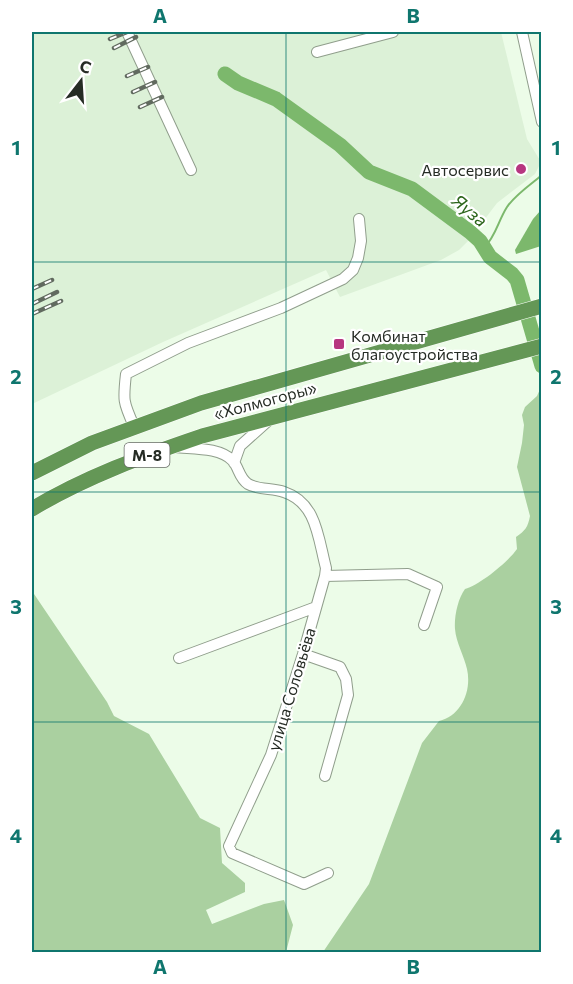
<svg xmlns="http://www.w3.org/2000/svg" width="573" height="984" viewBox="0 0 573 984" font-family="Commissioner,sans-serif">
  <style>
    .built { fill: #dcf1d7 }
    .green { fill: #aad0a0 }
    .water { fill: #7cb86c }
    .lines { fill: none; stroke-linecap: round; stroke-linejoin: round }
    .stream { stroke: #7cb86c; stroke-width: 2 }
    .river { stroke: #7cb86c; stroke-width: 15 }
    .minor-casing { stroke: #909e8c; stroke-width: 12 }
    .highway-casing { stroke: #fff; stroke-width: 16 }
    .minor { stroke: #fff; stroke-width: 10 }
    .highway { stroke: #649756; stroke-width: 15 }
    .rail-casing { stroke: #616a5f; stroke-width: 4.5 }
    .rail { stroke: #fff; stroke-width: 2; stroke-dasharray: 7; stroke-linecap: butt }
    .grid { fill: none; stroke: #0f766e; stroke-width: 1.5; stroke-opacity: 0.55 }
    .poi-dot { fill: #b73680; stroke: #fff; stroke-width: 2 }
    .labels { text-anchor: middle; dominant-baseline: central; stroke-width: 4.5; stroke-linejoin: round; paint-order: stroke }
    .shield { fill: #fff; stroke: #676b66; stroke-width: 1.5 }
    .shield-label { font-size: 15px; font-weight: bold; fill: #262c25 }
    .poi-label { font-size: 16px; fill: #262c25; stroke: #fff; text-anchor: end }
    .street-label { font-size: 16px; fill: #262c25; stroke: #fff }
    .water-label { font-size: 18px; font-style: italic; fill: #2c651b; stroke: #fff }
    .neatline { fill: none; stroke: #0f766e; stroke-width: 2 }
    .grid-label { font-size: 20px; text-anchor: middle; font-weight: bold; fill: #0f766e }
  </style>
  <rect width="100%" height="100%" fill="#ecfce8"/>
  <path class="built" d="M32,32h469l26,107 14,23 -6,12 -38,29 -28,37 -10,10 -18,10 -101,37 -14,-27 -163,72 -131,62z"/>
  <path class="green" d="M541,387v565h-218l46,-68 53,-141 17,-22c22,-5 33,-30 28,-52 -3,-13 -11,-27 -12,-40 -1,-12 3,-31 10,-40 15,-4 43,-27 52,-40l-1,-12c9,-6 12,-10 14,-21l-13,-49 5,-24 2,-18 -2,-10 3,-8 12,-11z
    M32,591l75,111 7,14 35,18 51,84 20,10 2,35 23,20v9l-39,18 6,14 52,-20 20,-4 9,25 -7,27h-254z"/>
  <path class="water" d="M541,210v36l-25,8 -1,-4 18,-31z"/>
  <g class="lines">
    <path class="stream" d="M484,248c12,-12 14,-27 23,-41 8,-12 23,-22 35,-32"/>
    <path class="river" d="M225,74l13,9 38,16 64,46 29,27 43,17 58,43 10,9 10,16 22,17 5,6 25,86"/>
    <g class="minor-casing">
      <path id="minor" d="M127,32l64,138
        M522,32l20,90
        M317,52l76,-20
        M134,426c-11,-24 -11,-26 -8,-52l62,-31 93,-35 62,-29 10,-9 5,-12 3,-17 -2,-22
        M175,447c17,2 45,0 58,14 6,7 6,17 15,23 10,6 25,4 36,8 33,11 34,46 42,76l-1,8 -22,78 -32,101 -42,91 3,7 72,31 24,-11
        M234,463l6,-17 29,-26
        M325,576l83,-2 29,13 -13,38
        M303,654l37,13 6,12 2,16 -23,81
        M179,658l137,-51"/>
    </g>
    <g class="highway-casing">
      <path id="highway" d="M32,473l60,-30 109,-40 341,-97
        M32,509c53,-32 111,-53 170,-73l340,-90"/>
    </g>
    <use href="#minor" class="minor"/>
    <use href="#highway" class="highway"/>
    <g class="rail-casing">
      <path id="rail" d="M110,39l17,-7
        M114,48l22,-11
        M127,76l21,-9
        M133,92l22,-10
        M140,107l22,-10
        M32,289l20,-9
        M32,304l25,-12
        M32,314l29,-13"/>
    </g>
    <use href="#rail" class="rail"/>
  </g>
  <path class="grid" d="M286,32v920M32,262h510M32,492h510M32,722h510"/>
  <g class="poi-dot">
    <circle cx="521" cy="169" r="6"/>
    <rect x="333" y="338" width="12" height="12" rx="3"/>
  </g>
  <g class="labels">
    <rect class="shield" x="124.5" y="443" width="45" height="24" rx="4.5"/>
    <g class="shield-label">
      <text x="147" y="455">М-8</text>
    </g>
    <g class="poi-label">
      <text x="509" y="169">Автосервис</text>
      <text x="351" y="335" text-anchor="start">Комбинат<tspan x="351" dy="18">благоустройства</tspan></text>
    </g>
    <g class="street-label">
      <text transform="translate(265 400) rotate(-15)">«Холмогоры»</text>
      <text transform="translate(291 689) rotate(-73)">улица Соловьёва</text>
    </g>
    <g class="water-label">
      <text transform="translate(470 210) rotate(40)">Яуза</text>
    </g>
  </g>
  <rect width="573" height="984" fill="none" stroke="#ffffff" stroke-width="66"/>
  <g transform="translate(81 81) rotate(17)" stroke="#ffffff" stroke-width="4.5" paint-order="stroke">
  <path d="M0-4.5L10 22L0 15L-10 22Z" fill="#262c25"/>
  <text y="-9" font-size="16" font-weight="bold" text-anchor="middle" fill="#262c25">С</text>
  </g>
  <rect x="33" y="33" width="507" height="918" class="neatline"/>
  <g class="grid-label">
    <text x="160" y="23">A</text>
    <text x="413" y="23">B</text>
    <text x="16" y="155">1</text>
    <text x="556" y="155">1</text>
    <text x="16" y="384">2</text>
    <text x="556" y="384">2</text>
    <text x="16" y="614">3</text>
    <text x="556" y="614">3</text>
    <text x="16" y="843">4</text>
    <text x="556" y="843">4</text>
    <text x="160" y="974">A</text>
    <text x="413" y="974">B</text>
  </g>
</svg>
